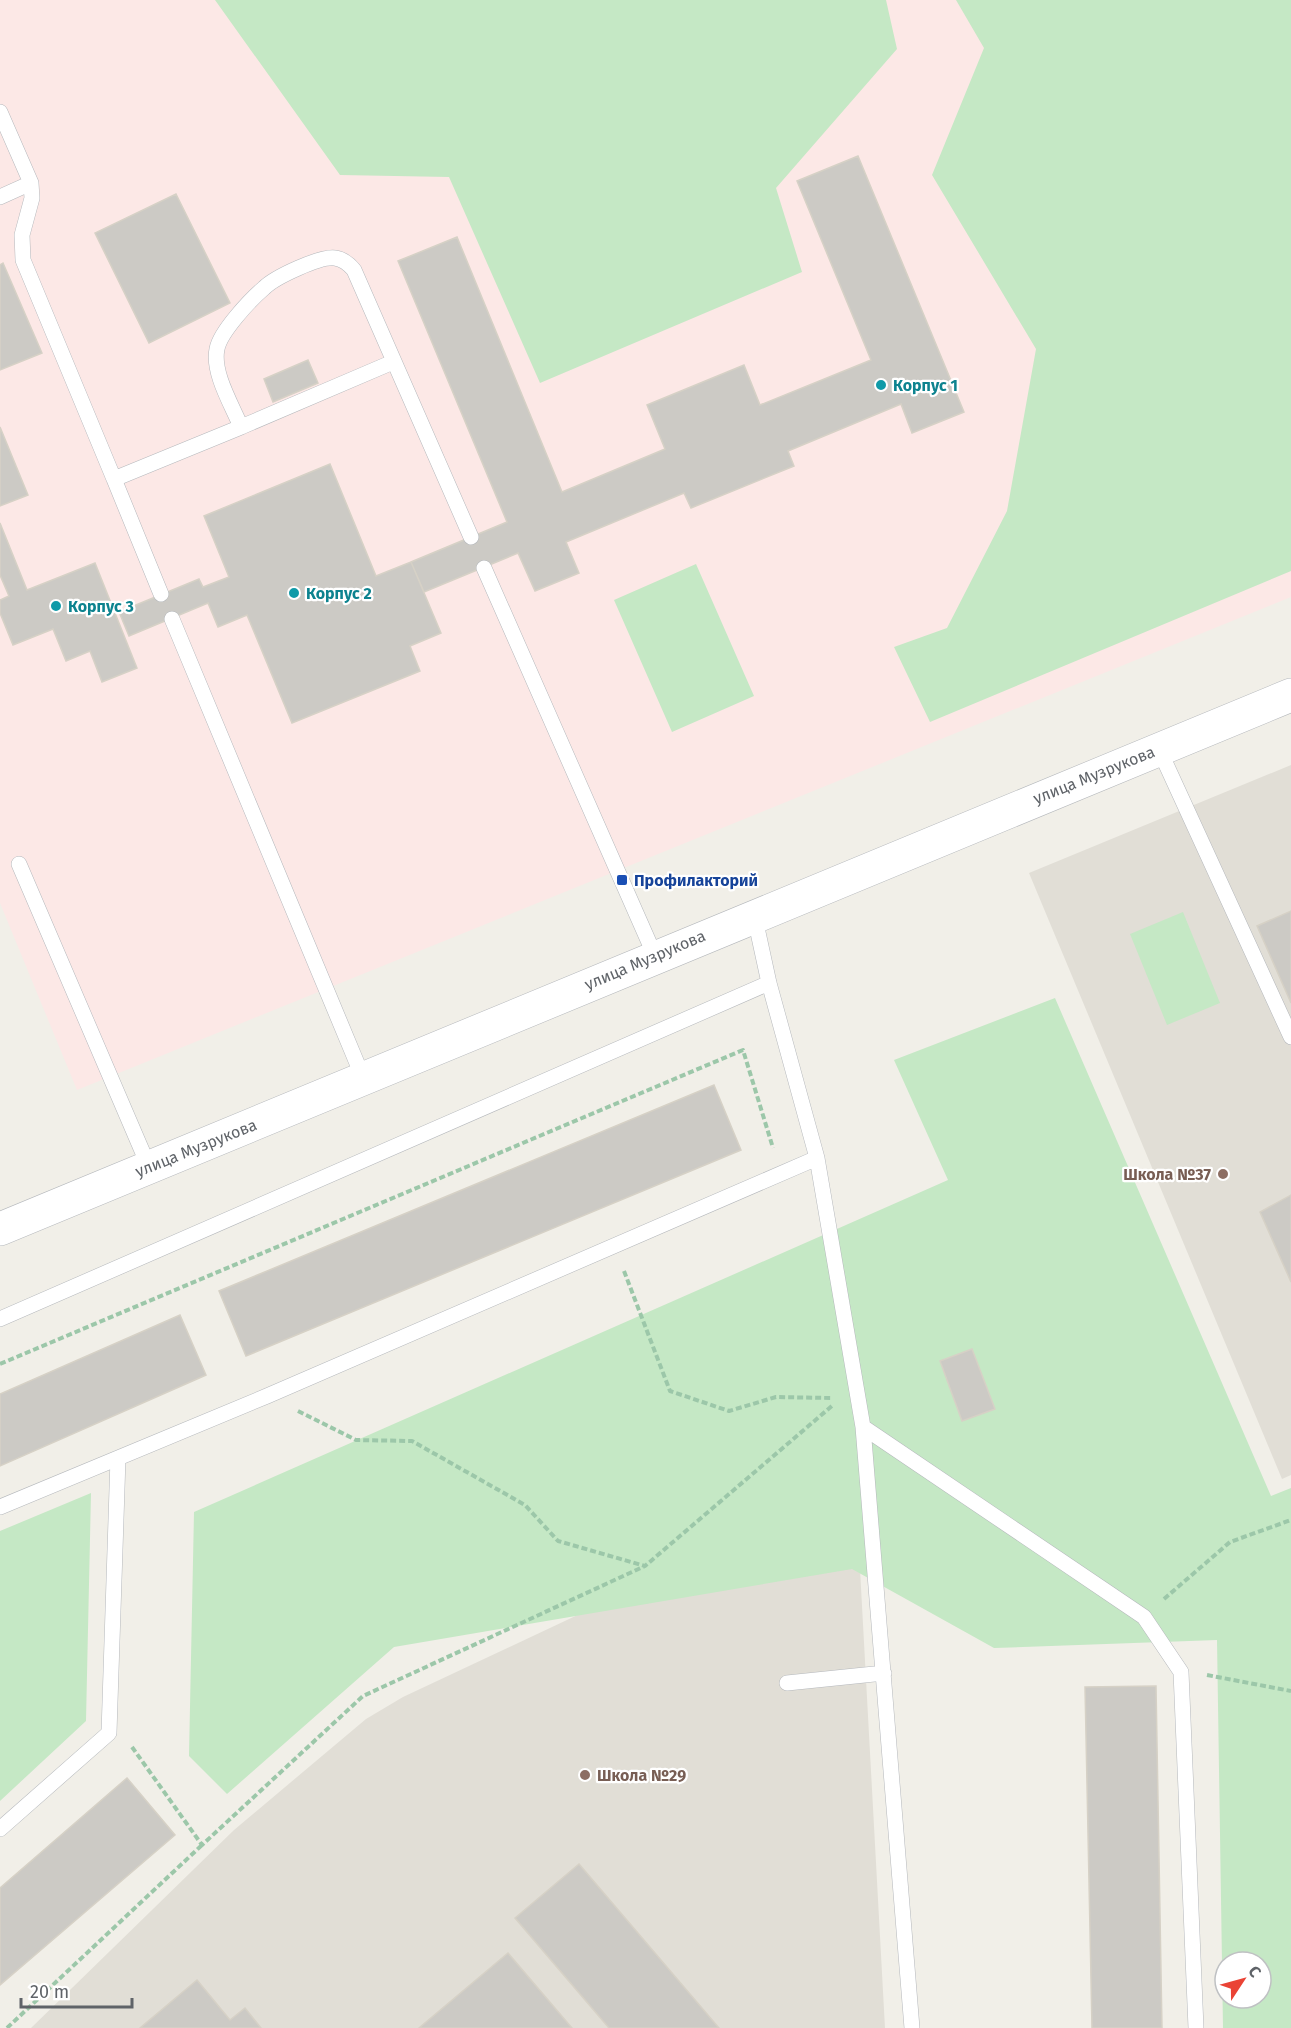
<svg xmlns="http://www.w3.org/2000/svg" width="1291" height="2028" viewBox="0 0 1291 2028" font-family="'Fira Sans',sans-serif">
  <style>
    .education { fill: #e1ded6 }
    .medical { fill: #fce8e6 }
    .green { fill: #c5e8c5; fill-rule: evenodd }
    .building { fill: #cccac5; stroke: #d6d1c6; stroke-width: 1.5 }
    .lines { fill: none; stroke-linecap: round; stroke-linejoin: round }
    .service-casing { stroke: #b5b8bc; stroke-width: 16 }
    .tertiary-casing { stroke: #b5b8bc; stroke-width: 34 }
    .path { stroke: #9cc7a9; stroke-width: 4; stroke-dasharray: 6 3; stroke-linecap: butt }
    .service { stroke: #fff; stroke-width: 15 }
    .tertiary { stroke: #fff; stroke-width: 33 }
    .culture-dot { fill: #0f9aa8; stroke: #fff; stroke-width: 2 }
    .transit-dot { fill: #1a4fb4; stroke: #fff; stroke-width: 2 }
    .education-dot { fill: #8d6e63; stroke: #fff; stroke-width: 2 }
    .labels { text-anchor: middle; dominant-baseline: central; stroke-width: 4.5; stroke-linejoin: round; paint-order: stroke }
    .culture-label { font-size: 16px; font-weight: bold; fill: #0d838f; stroke: #fff; text-anchor: start }
    .street-label { font-size: 16px; fill: #5f6368; stroke: #fff }
    .transit-label { font-size: 16px; font-weight: bold; fill: #164399; stroke: #fff; text-anchor: start }
    .education-label { font-size: 16px; font-weight: bold; fill: #785e54; stroke: #fff; text-anchor: end }
  </style>
  <rect width="100%" height="100%" fill="#f1efe8"/>
  <path class="education" d="M1291,765v710l-9,4 -253,-606z
    M820,1501l37,13 28,514h-854l203,-198 132,-111 37,-22z"/>
  <path class="medical" d="M0,0h1291v597l-1214,493 -77,-187z"/>
  <path class="green" d="M215,0h671l11,49 -121,139 26,84 -262,111 -91,-206 -109,-2z
    M956,0h335v571l-361,151 -36,-75 53,-19 60,-117 29,-162 -104,-174 52,-127z
    M696,564l58,132 -82,36 -58,-132z
    M1183,912l37,91 -53,22 -37,-91z
    M1055,998l216,498 20,-8v540h-68l-6,-388 -223,8 -142,-79 -458,78 -167,147 -38,-38 5,-244 754,-332 -54,-120zM1225,1962h36v36h-36z
    M91,1493l-5,228 -86,80v-270z"/>
  <path class="building" d="M858,156l106,256 -52,21 -11,-29 -113,47 6,15 -103,42 -7,-15 -118,49 13,31 -44,18 -17,-38 -94,39 -13,-30 96,-40 -109,-261 59,-24 105,255 103,-43 -18,-44 97,-40 16,40 111,-45 -74,-179z
    M176,194l54,109 -81,40 -54,-110z
    M3,263l39,90 -42,17v-105z
    M308,360l10,23 -45,19 -9,-23z
    M0,427l28,68 -28,11z
    M330,464l46,112 35,-14 30,71 -31,13 10,25 -128,52 -45,-108 -29,12 -10,-24 -79,33 -10,-24 80,-33 4,8 26,-10 -25,-61z
    M0,523l27,67 68,-27 42,105 -35,14 -12,-31 -24,10 -13,-32 -40,16 -13,-32v-13l9,-4 -9,-21z
    M1291,911v92l-34,-77z
    M714,1085l27,65 -495,206 -27,-65z
    M1291,1195v87l-31,-70z
    M180,1315l26,60 -206,91v-72z
    M972,1349l23,60 -33,12 -22,-60z
    M1156,1686l6,342h-70l-7,-341z
    M127,1778l48,57 -175,150v-97z
    M579,1864l140,164h-110l-94,-110z
    M508,1953l64,75h-153z
    M197,1980l33,40 15,-12 16,20h-121z"/>
  <g class="lines">
    <g class="service-casing">
      <path id="service" d="M0,112l31,71
        M0,197l31,-14 1,15 -10,37 1,25 91,219
        M241,427l152,-65
        M484,568l171,388
        M161,594l-47,-115 127,-52c-9,-22 -29,-54 -24,-78 3,-17 33,-49 47,-61 11,-11 56,-32 71,-30 8,1 14,6 19,12l117,267
        M172,619l192,461
        M1159,749l132,288
        M19,864l130,303
        M754,914l15,69 48,175 46,269 49,601
        M0,1319l769,-336
        M863,1427l281,190 37,55 15,356
        M0,1507l267,-111 550,-238
        M787,1683l97,-10
        M0,1829l109,-96 9,-275"/>
    </g>
    <g class="tertiary-casing">
      <path id="tertiary" d="M0,1229c430,-178 859,-359 1291,-534"/>
    </g>
    <path class="path" d="M624,1271l46,120 59,20 47,-14 55,1
      M0,1364l743,-314 30,98
      M298,1411l58,29 56,1 113,64 33,36 87,25 188,-161
      M1164,1599l66,-57 61,-22
      M1207,1675l84,16
      M132,1747l70,98 161,-149 282,-130
      M7,2028l195,-183"/>
    <use href="#service" class="service"/>
    <use href="#tertiary" class="tertiary"/>
  </g>
  <g class="culture-dot">
    <circle cx="881" cy="385" r="6"/>
    <circle cx="294" cy="593" r="6"/>
    <circle cx="56" cy="606" r="6"/>
  </g>
  <rect class="transit-dot" x="616" y="874" width="12" height="12" rx="3"/>
  <g class="education-dot">
    <circle cx="1223" cy="1174" r="6"/>
    <circle cx="585" cy="1775" r="6"/>
  </g>
  <g class="labels">
    <g class="culture-label">
      <text x="893" y="385">Корпус 1</text>
      <text x="306" y="593">Корпус 2</text>
      <text x="68" y="606">Корпус 3</text>
    </g>
    <g class="street-label">
      <text transform="translate(1094 775) rotate(-22)">улица Музрукова</text>
      <text transform="translate(645 960) rotate(-23)">улица Музрукова</text>
      <text transform="translate(196 1148) rotate(-22)">улица Музрукова</text>
    </g>
    <g class="transit-label">
      <text x="634" y="880">Профилакторий</text>
    </g>
    <g class="education-label">
      <text x="1211" y="1174">Школа №37</text>
      <text x="597" y="1775" text-anchor="start">Школа №29</text>
    </g>
  </g>
  <g transform="translate(1243 1980) rotate(54)"><circle r="28" fill="#ffffff" stroke="#bfc1c3" stroke-width="1.5"/>
  <path d="M0-4.5L10 22L0 15L-10 22Z" fill="#ea4335"/>
  <text y="-9" font-size="16" font-weight="bold" text-anchor="middle" fill="#5f6368">С</text>
  </g>
  <path d="M21 1998v9h111v-9" fill="none" stroke="#5f6368" stroke-width="3"/>
  <text x="30" y="1998" font-size="18" fill="#5f6368" stroke="#ffffff" stroke-width="4.5" paint-order="stroke">20 m</text>
</svg>
